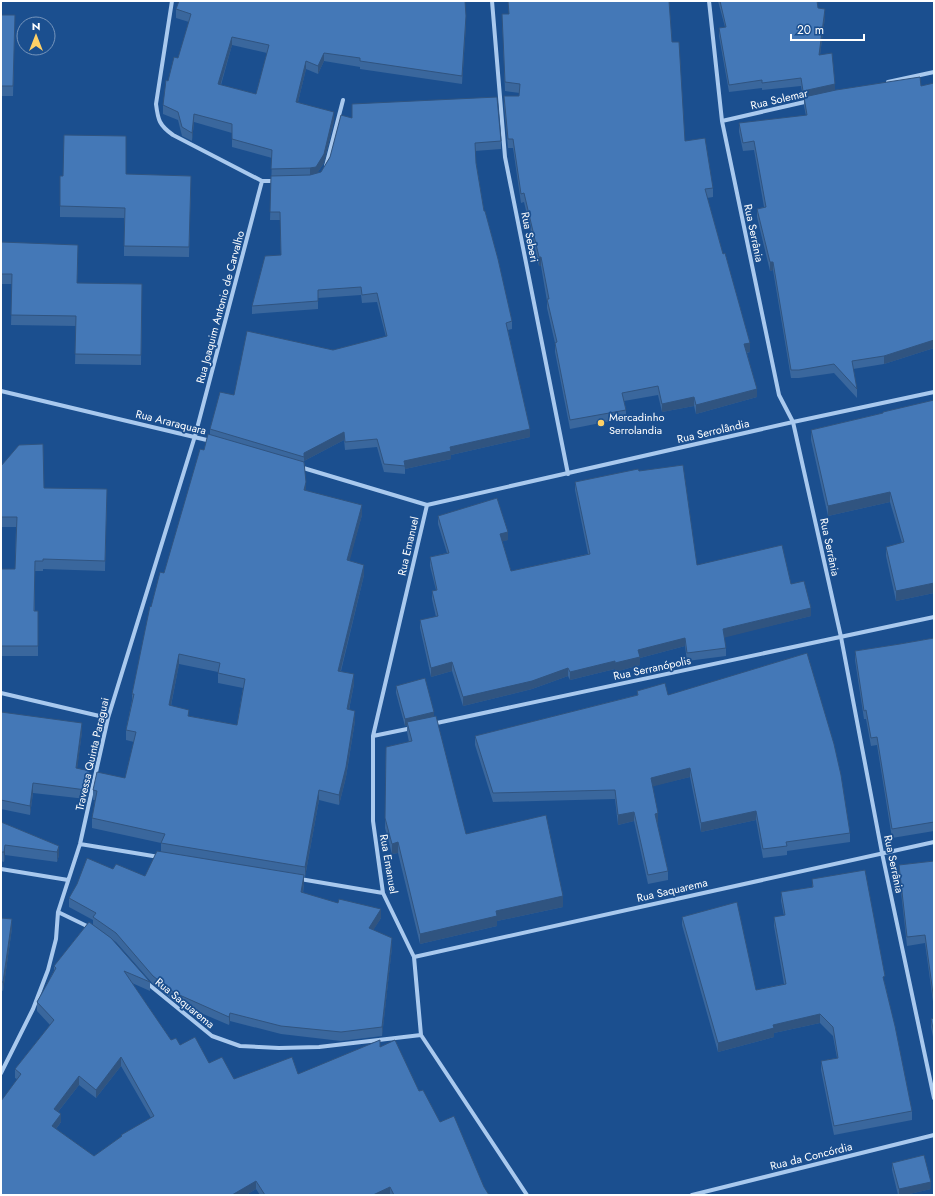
<svg xmlns="http://www.w3.org/2000/svg" width="935" height="1196" viewBox="0 0 935 1196" font-family="Jost,sans-serif">
  <style>
    .lines { fill: none; stroke-linecap: round; stroke-linejoin: round }
    .minor { stroke: #a9c9ee; stroke-width: 4 }
    .wall { fill: #3a679d; fill-rule: evenodd }
    .shaded-wall { fill: #305480 }
    .building { fill: #4478b7; stroke: #305480; fill-rule: evenodd }
    .poi-dot { fill: #ffd166; stroke: #1b4f8f; stroke-width: 1.5 }
    .labels { text-anchor: middle; dominant-baseline: central; stroke-width: 3.5; stroke-linejoin: round; paint-order: stroke }
    .street-label { font-size: 11px; fill: #fff; stroke: #1b4f8f }
    .poi-label { font-size: 11px; fill: #fff; stroke: #1b4f8f; text-anchor: start }
  </style>
  <rect width="100%" height="100%" fill="#1b4f8f"/>
  <g class="lines">
    <path class="minor" d="M492,1l13,156 63,317
      M709,1l13,120 57,274 14,27 48,215 41,216 52,245
      M888,82l46,-10
      M722,121l87,-20
      M326,166l17,-66
      M262,181h14
      M1,391l210,50
      M300,467l127,38 366,-83 141,-30
      M427,505l-54,231v85l10,72 31,64 7,78 106,160
      M1,693l107,25
      M432,724l502,-107
      M373,736l39,-8
      M80,844l79,13
      M1,869l67,11
      M300,879l83,14
      M58,912l33,16
      M414,957l520,-115
      M147,983l65,53 28,10 39,2 40,-1 102,-12
      M1,1073l32,-64 15,-39 8,-31 2,-27 22,-68 28,-126 87,-282 67,-255 -89,-46c-14,-10 -15,-15 -17,-31l16,-103
      M692,1195l242,-60"/>
  </g>
  <path class="wall" d="M508,1h161l3,41 13,99 28,47v9l-6,1 43,154 -3,1 10,44 -61,17 -2,-8 -32,6 -4,-17 -34,6 2,9v8l-56,11 -15,-77v-9l-8,-35v-7l-6,-35h-2l-15,-64 -3,1 -8,-55h-5l-4,-43v-9h15l1,-3 -15,-2 -3,-77h7z
    M718,1h99l1,7 7,9 -5,38 15,35 86,-4 13,-3v265l-50,16 -31,5 4,20v9l-23,-25 -35,5h-8l-18,-108 -3,1 -13,-54v-8l7,-2 -10,-57 -11,1 -4,-19v-9l67,-7 -2,-10v-8l-1,1 -2,-13 -39,4v-2l-33,4 -10,-56v-8l6,-1z
    M176,9l290,15 -4,60 -102,-15v-2l-36,-6 -6,13 -12,-5 -8,33 36,19 -10,42 -7,10 4,-1 9,-15 22,-39v-14l149,37v8l-26,2 1,12 8,48 28,110v8l-4,1 22,107 -79,18v4l-46,10v5l-21,-2 -7,-25 -32,3 -1,-10 -40,21 2,30 56,24 -13,46 15,14 -23,96 13,13 -5,26 6,11 -9,56 -7,28 -20,-5 -14,77h-1v7l-1,9 78,25 -8,12 19,17 -10,89 -41,5 -60,-7 -51,-13 -1,4 -54,-23 -22,-18 -37,-42 -23,-17v-5l-24,-13v-9l44,-29 32,7 16,-24v-9l-69,-15v-10l3,-18h-2v-10l32,-12 9,-36 -8,-2v-10l6,-30v-6l19,-87 13,-34 40,-123 6,-16v-5l24,-34 99,-45 53,-13 -9,-35 -15,1 -1,-8 -43,3v11l-66,5v-8l29,-51 -1,-35h-10l2,-62 -40,-11v-14l-38,-11 -2,19 -10,-5 -4,-16 -15,-6v-9l5,-24 10,-23 11,-36 -13,-4zM232,45l35,8 -11,41 -35,-9zM179,664l39,8v11l25,5 -6,37 -48,-9 -18,-10z
    M1,15h14l-2,81h-12z
    M126,174l65,2 -2,81 -65,-1v-38l-64,-1v-41z
    M1,242l76,41 65,1 -1,81 -66,-1 1,-38 -65,-1 1,-41h-11z
    M934,400v193l-38,8 -10,-45v-9l16,-4 -12,-41 -62,14 -17,-76v-10l72,-17z
    M1,466l43,22 63,1 -2,82 -62,-2v2h-8v40h3v45h-37v-87h14l1,-42h-15z
    M639,471l58,94 94,19 20,32 -87,21 2,11v8l-39,5 -2,-15 -45,12v7l-25,7v-3l-45,11 -2,-4 -36,13 -69,17 -11,-35 -21,6 -11,-49v-8l16,-3 -4,-18v-8l4,-1 -6,-24v-9l17,-4 -9,-29v-8l70,24 -6,1 9,30 77,-17 -13,-64v-8z
    M934,638v193l-42,7 -15,-93 -6,1 -5,-27h-2l-9,-59v-9l45,-7z
    M396,686l38,30 32,118 97,73 -66,14v5l-77,18 -22,-91 -6,1 -7,-26 1,-81 23,-5 -2,-10v-7l-2,1 -9,-33z
    M637,691l31,4 182,138v9l-63,9v4l-24,3 -7,-38 -55,12 -11,-55 -38,9 6,36 -1,1 11,48v9l-20,4 -14,-63 -16,4 -3,-26 -122,3 -18,-57v-9l162,-41z
    M1,712l81,20 -5,36 13,13 -4,18 -53,-6 -3,22 -29,-6z
    M1,822l58,24v9l-2,7 -52,-7 -1,7 -3,-1z
    M934,861v148l-9,-66 -18,3 -8,-72v-9z
    M812,879l73,105 27,127v9l-78,15 -13,-65v-9l16,-3 -4,-22 -13,-13 -46,10v4l-56,15 -36,-127v-8l74,73 28,-6 -10,-58v-9l10,-1 -3,-15v-9l31,-4z
    M1,918l11,10 -9,63 -2,-1z
    M89,922l61,60v9l-18,-8 39,57 9,5 54,34 64,-5 82,-28 39,45 65,96 5,8h-229l-4,-6 -10,6h-245l16,-116 -2,-1v-9l35,-44 -13,-14v-9l17,-31v-5zM121,1066l30,52 -30,17v2l-27,19 -38,-27 5,-7 -3,-10 21,-27 17,13z
    M934,1018v24l-3,-15v-8z
    M892,1163l39,26 -26,6h-7l-6,-25z"/>
  <path class="shaded-wall" d="M825,9v8l-6,45v-7z
    M466,16v8l-4,60v-8z
    M232,37v8l-14,48v-9z
    M324,53v8l-6,13v-8z
    M306,61v8l-10,41v-8z
    M835,84v7l-32,8v-8z
    M334,112v9l-10,42 -8,12 -6,2v-9z
    M194,114v8l-2,19v-8z
    M539,257h2v9h-2z
    M770,262h3v8l-3,1z
    M934,340v8l-50,16v-8z
    M750,343v9l-6,1v-9z
    M757,389v8l-61,17v-9z
    M694,397v9l-32,6v-8z
    M530,429v8l-79,18v4l-46,10 -1,-8 46,-14z
    M344,432v8l-40,21v-8z
    M306,482v10l-2,-2z
    M890,492v10l-62,14v-10z
    M362,505v10l-15,56v-11z
    M508,532v8l-8,2v-8z
    M364,565v10l-26,106v-10z
    M934,583v10l-38,8v-10z
    M811,608v8l-88,22v-9z
    M685,638v8l-45,12v7l-25,7v-9l23,-13z
    M179,654v10l-10,51v-10z
    M615,661v8l-45,11v-8z
    M452,662v9l-21,6v-9z
    M568,668v8l-36,13 -69,17v-9z
    M354,674v10l-7,35v-10z
    M355,711v10l-9,56 -7,28v-10z
    M434,712v7l-27,3v3l-2,1v-7z
    M82,723v9l-6,46v-10z
    M690,768v9l-39,10v-9z
    M90,771v10l-4,18v-9z
    M33,783v10l-3,22v-9z
    M319,790v10l-14,77v-10z
    M756,811v9l-55,12v-9z
    M634,812v9l-16,4v-10z
    M658,813v9l-3,1v-9z
    M398,842v11l-6,1v-10z
    M5,845v10l-1,7v-10z
    M59,846v9l-2,7v-10z
    M304,875v9l-3,17v-9z
    M563,896v11l-66,14v5l-77,18v-10l76,-23z
    M381,909v9l-12,19v-9z
    M12,919v9l-9,63v-9z
    M392,938v9l-10,89v-9z
    M230,1013v8l-1,4v-8z
    M820,1014v9l-46,10v4l-56,15v-9l55,-18z
    M121,1057v9l-25,32v-8z
    M79,1076v9l-25,32v-8z
    M61,1114v8l-9,12v-8z
    M256,1181v8l-10,6h-14z
    M931,1182v7l-26,6h-6v-6z
    M390,1187v8h-17z"/>
  <path class="building" d="M179,1h286l1,15 -4,60 -102,-15v-3l-36,-5 -6,13 -12,-5 -10,41 38,10 -10,42 -8,13 -6,1 -39,1 1,-19 -40,-11v-15l-38,-10 -2,19 -10,-6 -4,-15 -15,-7 3,-25 2,1 6,-24 4,1 13,-44 -15,-5zM232,37l37,8 -13,49 -38,-10z
    M508,1h161l3,41h7l6,99 20,-3 8,50 -8,1 18,65 2,-1 25,90 -6,1 13,45 -61,16 -2,-8 -32,7 -4,-18 -36,7 4,17 -56,10 -15,-77 2,-1 -10,-43h2l-8,-42h-2l-15,-64 -3,1 -8,-55h-5l-4,-43h15l1,-12 -15,-2 -3,-68h7z
    M720,1h97l1,7 7,1 -6,46 13,-2 3,31 -32,7 -2,-13 -39,5v-3l-33,5 -10,-57 7,-1z
    M1,15h14l-2,71h-12z
    M920,77l1,9 13,-3v257l-50,16 -32,5 5,28 -23,-25 -35,6h-8l-18,-108h-3l-13,-53 9,-2 -12,-66 -11,2 -4,-20 68,-8 -3,-18 32,-7z
    M497,97l4,44 -26,2 1,20 8,48h1l13,48 14,62 -6,2 24,106 -80,18 1,4 -47,10 1,5 -21,-2 -7,-25 -32,3 -1,-10 -40,21v4l-94,-28 10,-37 14,3 13,-64 86,19 54,-14 -10,-43 -15,2 -1,-8 -43,3v11l-66,5 13,-50 16,-1 -1,-43h-10l1,-36 39,-1 11,-3 9,-15 11,-42 11,3v-14z
    M64,135l62,1v38l65,2 -2,71 -65,-1 1,-38 -65,-2v-30h3z
    M1,242l77,3 -1,38 65,1 -1,71 -66,-1 1,-38 -65,-1 1,-41h-11z
    M934,400v183l-38,8 -10,-44 18,-5 -14,-50 -62,14 -17,-76 72,-17v-1z
    M208,434l96,28 2,20 -2,8 58,15 -15,55 17,5 -26,106 16,3 -7,35 8,2 -9,56 -7,28 -20,-5 -14,77 -144,-24 4,-9 -73,-16 5,-27 -4,-1 4,-18 28,6 11,-46 -10,-2 8,-36h-2l18,-88 1,1 9,-35 4,1 36,-124 4,1zM179,654l41,9 -2,10 27,6 -8,46 -49,-9 1,-6 -20,-5z
    M43,444l1,44 63,1 -2,72 -62,-2v2h-8l-1,50h4v35h-37v-77h14l2,-52h-16v-51l18,-21z
    M683,465l14,100 85,-20 9,39 13,-3 7,27 -88,21 3,19 -39,5 -2,-15 -47,12 2,7 -25,6v-2l-45,11 -2,-4 -36,13 -69,16 -11,-35 -21,6 -11,-48 18,-4 -6,-25 5,-1 -7,-33 19,-4 -11,-37 59,-18 11,34 -8,2 11,37 79,-17 -15,-72 63,-13 1,2z
    M934,638v184l-42,7 -15,-92 -6,1 -5,-28 -2,1 -9,-60 45,-7z
    M807,653l27,91 7,31 9,58 -64,9 1,4 -24,3 -7,-38 -55,12 -11,-55 -39,10 7,35 -3,1 13,57 -20,4 -14,-63 -16,3 -3,-25 -122,3 -18,-57 163,-41 -1,-4 28,-8 3,12z
    M425,678l9,34 -29,7 -9,-33z
    M1,712l81,11 -6,45 14,3 -4,19 -53,-7 -3,23 -29,-6z
    M436,716l30,118 80,-19 17,81 -67,15 1,5 -77,18 -22,-92 -6,2 -7,-26 1,-71 26,-6 -5,-19z
    M1,822l58,24 -2,6 -52,-7 -1,7h-3z
    M157,851l147,24 -3,17 37,11 1,-4 42,10 -12,19 23,10 -10,89 -41,5 -60,-6 -51,-13 -1,4 -54,-24 -22,-17 -37,-43 -23,-16 3,-4 -27,-15 8,-14 10,-26 26,11 3,-5 29,12z
    M934,861v140l-9,-66 -18,2 -8,-72z
    M865,870l20,106 -2,1 12,49 17,85 -78,15 -13,-65 17,-3 -5,-31 -13,-13 -47,11 1,3 -56,15 -36,-126 55,-15 19,88 30,-6 -12,-67 11,-2 -4,-23 32,-5 -1,-8z
    M1,918l11,1 -9,63h-2z
    M89,922l22,16 39,44 -26,-11 47,69 5,-2 4,7 15,-8 14,26 13,-6 12,22 58,-22 6,17 82,-34v7l15,-7 24,51 4,-1 17,32 14,-6 30,71 5,8h-95l-4,-8 -17,8h-108l-9,-14 -24,14h-231v-94l20,-27 -6,-5 39,-49 -17,-18 19,-34 -2,-2zM121,1057l33,59 -33,19 1,1 -28,20 -42,-30 9,-12 -7,-5 25,-33 17,14z
    M934,1018v15l-3,-14z
    M924,1155l7,27 -32,7 -7,-26z"/>
  <circle class="poi-dot" cx="601" cy="423" r="4"/>
  <g class="labels">
    <g class="street-label">
      <text transform="translate(779 99) rotate(-13)">Rua Solemar</text>
      <text transform="translate(754 233) rotate(78)">Rua Serrânia</text>
      <text transform="translate(530 237) rotate(79)">Rua Seberi</text>
      <text transform="translate(220 307) rotate(-75)">Rua Joaquim Antonio de Carvalho</text>
      <text transform="translate(171 422) rotate(14)">Rua Araraquara</text>
      <text transform="translate(713 431) rotate(-13)">Rua Serrolândia</text>
      <text transform="translate(408 546) rotate(-77)">Rua Emanuel</text>
      <text transform="translate(830 547) rotate(78)">Rua Serrânia</text>
      <text transform="translate(652 668) rotate(-12)">Rua Serranópolis</text>
      <text transform="translate(92 754) rotate(-77)">Travessa Quinta Paraguai</text>
      <text transform="translate(389 864) rotate(80)">Rua Emanuel</text>
      <text transform="translate(894 864) rotate(78)">Rua Serrânia</text>
      <text transform="translate(672 890) rotate(-13)">Rua Saquarema</text>
      <text transform="translate(185 1003) rotate(39)">Rua Saquarema</text>
      <text transform="translate(811 1156) rotate(-14)">Rua da Concórdia</text>
    </g>
    <g class="poi-label">
      <text x="609" y="417">Mercadinho<tspan x="609" dy="13">Serrolandia</tspan></text>
    </g>
  </g>
  <rect width="935" height="1196" fill="none" stroke="#ffffff" stroke-width="4"/>
  <g transform="translate(36 36)"><circle r="19" fill="#1b4f8f" stroke="#7695bc"/>
  <path d="M0-3L7 15L0 10L-7 15Z" fill="#ffd166"/>
  <text y="-6" font-size="11" font-weight="bold" text-anchor="middle" fill="#ffffff">N</text>
  </g>
  <path d="M791 34v6h73v-6" fill="none" stroke="#ffffff" stroke-width="2"/>
  <text x="797" y="34" font-size="12" fill="#ffffff" stroke="#1b4f8f" stroke-width="3" paint-order="stroke">20 m</text>
</svg>
